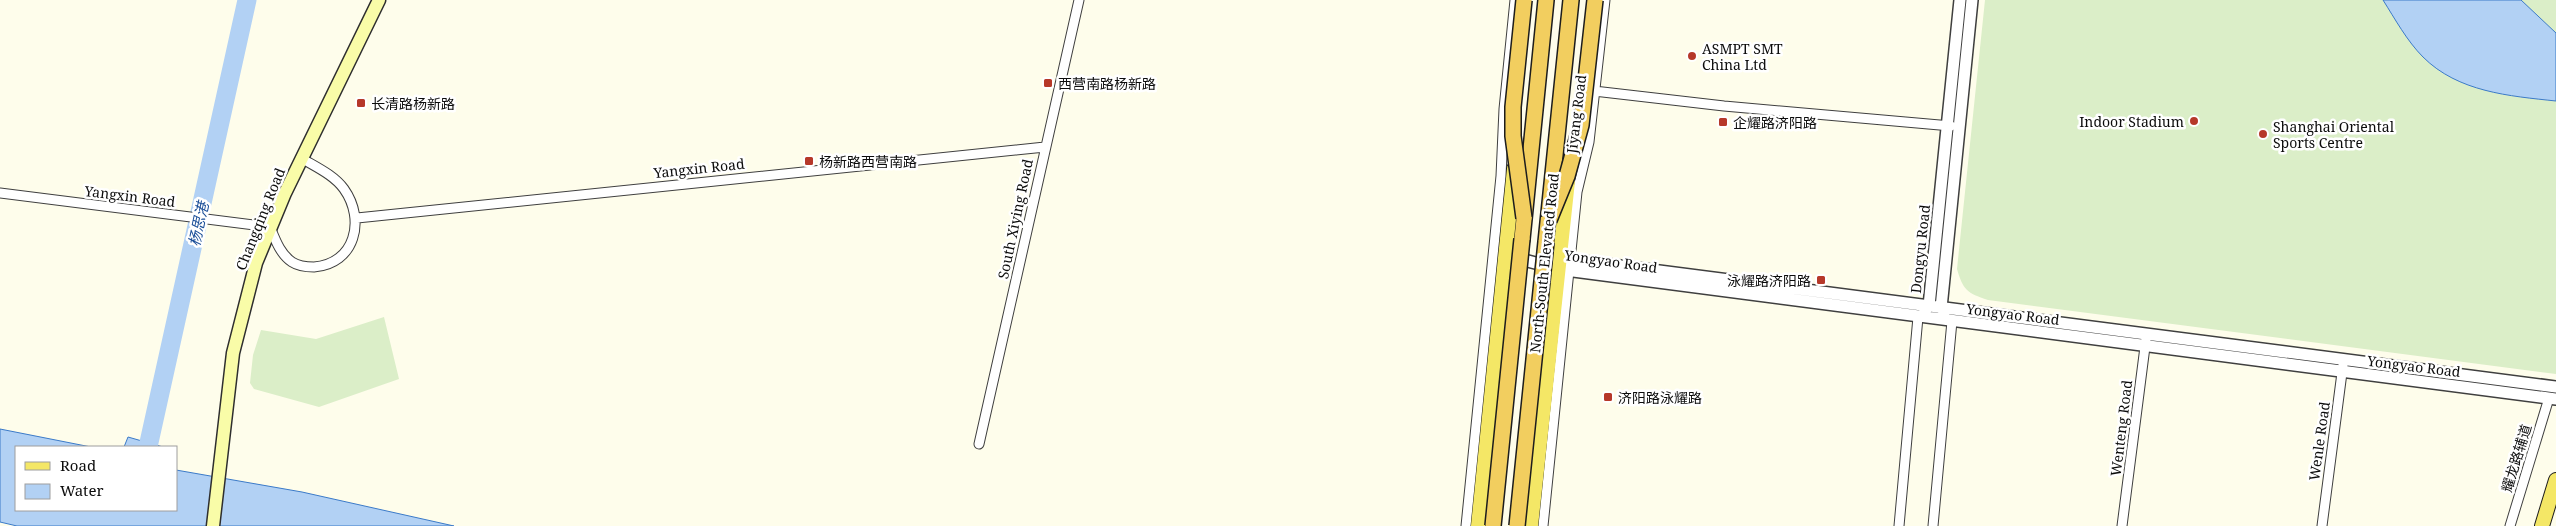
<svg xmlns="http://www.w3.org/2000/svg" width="2556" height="526" viewBox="0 0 2556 526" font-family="'Noto Serif','Noto Sans SC',serif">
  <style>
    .pitch { fill: #dbeec8 }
    .water { fill: #b2d1f4; stroke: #3b7ac8 }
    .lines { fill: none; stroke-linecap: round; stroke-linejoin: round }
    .river { stroke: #b2d1f4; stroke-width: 19 }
    .minor-casing { stroke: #3f3f3f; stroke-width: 11 }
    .tertiary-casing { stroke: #3f3f3f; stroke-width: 14 }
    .secondary-casing { stroke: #2e2e2e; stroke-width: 15 }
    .primary-casing { stroke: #1d1d1d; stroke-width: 16 }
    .trunk-casing { stroke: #1d1d1d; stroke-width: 18 }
    .minor { stroke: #fff; stroke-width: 9 }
    .tertiary { stroke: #fff; stroke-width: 11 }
    .secondary { stroke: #f9fca8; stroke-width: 12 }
    .primary { stroke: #f4e766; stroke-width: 14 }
    .trunk { stroke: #f2ce5f; stroke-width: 15 }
    .trunk-bridge-casing { stroke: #1d1d1d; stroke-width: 18; stroke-linecap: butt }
    .trunk-bridge { stroke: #f2ce5f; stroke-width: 15 }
    .poi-dot { fill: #b63829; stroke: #fff; stroke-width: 2 }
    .labels { text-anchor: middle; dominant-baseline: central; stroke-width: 5; stroke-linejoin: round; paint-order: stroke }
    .poi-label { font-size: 14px; fill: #0c0c0c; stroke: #fff; text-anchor: start }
    .street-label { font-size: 14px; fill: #0c0c0c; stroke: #fff }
    .water-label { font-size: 15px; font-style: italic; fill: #1a4e98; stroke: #fff }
  </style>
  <rect width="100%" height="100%" fill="#fefdeb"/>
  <path class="pitch" d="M1985,0h571v374l-568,-74c-21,-7 -25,-10 -31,-31z
    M384,317l15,62 -80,28 -65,-18 -4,-6 3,-28 8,-25 55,9z"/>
  <path class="water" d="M2383,0h138l35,33v68c-47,-5 -98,-9 -133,-44 -16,-16 -28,-38 -40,-57z
    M0,429l91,18h-75v63h160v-40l126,22 152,34h-437l-17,-4z
    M128,437l35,10h-39z"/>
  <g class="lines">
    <path class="river" d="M148,447l99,-447"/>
    <g class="minor-casing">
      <path id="minor" d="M1594,91l130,15 227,20
        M0,193l270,34c5,12 10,27 22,35 6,4 15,5 22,5 41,-3 52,-47 30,-78 -10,-14 -28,-22 -43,-31
        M357,218l688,-71
        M979,444l100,-444
        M1466,526l35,-350 3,-67 11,-109
        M1543,526l34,-334 12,-50 16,-142
        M1899,526l19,-209
        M1933,526l19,-205
        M2122,526l24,-187
        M2322,526l21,-161
        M2510,526l39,-128"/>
    </g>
    <g class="tertiary-casing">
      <path id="tertiary" d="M1513,257l45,12 998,130
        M1551,257l1005,130
        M1925,310l4,-4 31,-306
        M1944,312l-3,-4 31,-308"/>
    </g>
    <g class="secondary-casing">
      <path id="secondary" d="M213,526l20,-173 23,-90 29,-70 94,-193"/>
    </g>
    <g class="primary-casing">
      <path id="primary" d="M1478,526l36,-357
        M1531,526l37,-345
        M2542,526l14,-46"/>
    </g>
    <g class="trunk-casing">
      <path id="trunk" d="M1522,239l24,-239
        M1546,242l25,-242"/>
    </g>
    <use href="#minor" class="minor"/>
    <use href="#tertiary" class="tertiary"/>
    <use href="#secondary" class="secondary"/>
    <use href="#primary" class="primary"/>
    <use href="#trunk" class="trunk"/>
    <g class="trunk-bridge-casing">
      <path id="trunk-bridge" d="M1524,0l-11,107v29l11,82
        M1549,220l18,-44 14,-51 14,-125
        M1493,526l29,-287
        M1517,526l29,-284"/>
    </g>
    <use href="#trunk-bridge" class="trunk-bridge"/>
  </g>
  <g class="poi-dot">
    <circle cx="1692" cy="56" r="5"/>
    <rect x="1043" y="78" width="10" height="10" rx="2.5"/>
    <rect x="356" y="98" width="10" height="10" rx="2.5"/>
    <circle cx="2194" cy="121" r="5"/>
    <rect x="1718" y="117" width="10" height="10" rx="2.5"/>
    <circle cx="2263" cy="134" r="5"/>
    <rect x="804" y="156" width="10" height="10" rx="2.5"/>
    <rect x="1816" y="275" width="10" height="10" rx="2.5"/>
    <rect x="1603" y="392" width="10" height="10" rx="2.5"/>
  </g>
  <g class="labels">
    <g class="poi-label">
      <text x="1702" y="48">ASMPT SMT<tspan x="1702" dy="16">China Ltd</tspan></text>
      <text x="1058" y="83">西营南路杨新路</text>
      <text x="371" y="103">长清路杨新路</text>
      <text x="2184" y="121" text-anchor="end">Indoor Stadium</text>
      <text x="1733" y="122">企耀路济阳路</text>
      <text x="2273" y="126">Shanghai Oriental<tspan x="2273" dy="16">Sports Centre</tspan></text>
      <text x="819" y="161">杨新路西营南路</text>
      <text x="1811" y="280" text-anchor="end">泳耀路济阳路</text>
      <text x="1618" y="397">济阳路泳耀路</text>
    </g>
    <g class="street-label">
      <text transform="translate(1576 114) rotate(-83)">Jiyang Road</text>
      <text transform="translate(699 168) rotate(-6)">Yangxin Road</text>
      <text transform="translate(130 196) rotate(7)">Yangxin Road</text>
      <text transform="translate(260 219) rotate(-68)">Changqing Road</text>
      <text transform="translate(1015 219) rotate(-78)">South Xiying Road</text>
      <text transform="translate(1920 249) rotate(-84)">Dongyu Road</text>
      <text transform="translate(1611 261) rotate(8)">Yongyao Road</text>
      <text transform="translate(1544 263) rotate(-84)">North-South Elevated Road</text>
      <text transform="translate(2013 314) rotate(7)">Yongyao Road</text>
      <text transform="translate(2414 366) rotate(7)">Yongyao Road</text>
      <text transform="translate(2121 428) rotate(-83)">Wenteng Road</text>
      <text transform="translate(2319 441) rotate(-82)">Wenle Road</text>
      <text transform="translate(2516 458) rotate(-73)">耀龙路辅道</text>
    </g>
    <g class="water-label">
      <text transform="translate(198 224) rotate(-78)">杨思港</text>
    </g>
  </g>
  <rect x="15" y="446" width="162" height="65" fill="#ffffff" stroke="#9e9e9e"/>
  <rect x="25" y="462" width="25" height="8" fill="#f4e766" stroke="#9e9e9e"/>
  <text x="60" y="471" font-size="15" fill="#0c0c0c">Road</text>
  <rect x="25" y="484" width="25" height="15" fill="#b2d1f4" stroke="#9e9e9e"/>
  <text x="60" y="496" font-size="15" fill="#0c0c0c">Water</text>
</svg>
